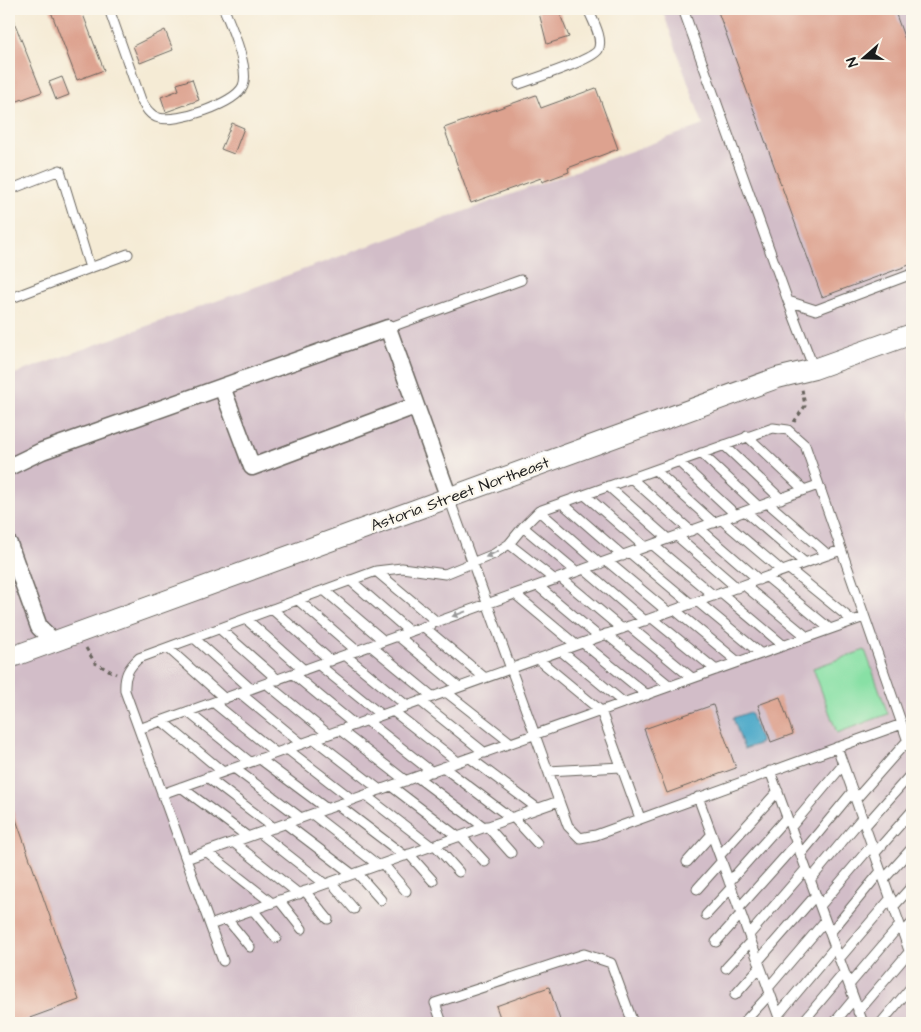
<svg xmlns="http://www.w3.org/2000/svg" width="921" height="1032" viewBox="0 0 921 1032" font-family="'Architects Daughter',sans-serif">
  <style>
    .industrial { fill: #d2bdc8 }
    .green { fill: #88e0a5; stroke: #527e60 }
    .water { fill: #49a7c8; stroke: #326272 }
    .building { fill: #dda28f }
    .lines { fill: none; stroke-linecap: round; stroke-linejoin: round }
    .service-casing { stroke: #68645d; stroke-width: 11 }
    .minor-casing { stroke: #68645d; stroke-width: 19 }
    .tertiary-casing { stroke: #68645d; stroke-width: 22 }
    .path { stroke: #68645d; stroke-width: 3; stroke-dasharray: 4 4; stroke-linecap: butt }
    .service { stroke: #fff; stroke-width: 9 }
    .minor { stroke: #fff; stroke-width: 16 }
    .tertiary { stroke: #fff; stroke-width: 20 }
    .oneway { fill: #999 }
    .labels { text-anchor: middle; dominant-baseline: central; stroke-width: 4.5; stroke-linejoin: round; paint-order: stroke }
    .street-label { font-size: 16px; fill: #1c1c1c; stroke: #fbf7ec }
  </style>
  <rect width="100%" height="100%" fill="#fbf7ec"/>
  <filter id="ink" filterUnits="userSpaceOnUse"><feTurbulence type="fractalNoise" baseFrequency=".02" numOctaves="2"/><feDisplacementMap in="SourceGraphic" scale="10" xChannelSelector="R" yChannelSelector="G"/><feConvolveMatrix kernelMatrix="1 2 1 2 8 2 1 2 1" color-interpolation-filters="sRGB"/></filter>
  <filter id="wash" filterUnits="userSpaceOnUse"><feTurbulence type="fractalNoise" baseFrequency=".0096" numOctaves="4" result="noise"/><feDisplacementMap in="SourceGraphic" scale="20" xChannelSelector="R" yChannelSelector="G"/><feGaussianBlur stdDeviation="1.12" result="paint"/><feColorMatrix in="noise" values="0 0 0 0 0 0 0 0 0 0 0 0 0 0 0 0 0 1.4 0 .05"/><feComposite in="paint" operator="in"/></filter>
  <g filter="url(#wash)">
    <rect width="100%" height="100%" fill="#f5ebd5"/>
    <path class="industrial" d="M662,9h250v1014h-903v-647l694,-251z"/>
    <path class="green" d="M865,650l23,64 -51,19 -24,-65z"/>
    <path class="water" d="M750,712l11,31 -17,6 -11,-31z"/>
    <g id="blocks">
      <path class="building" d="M9,9l33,83 -27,10 -6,-16z
        M50,9h31l23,61 -27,10z
        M538,9h20l11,28 -22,7z
        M717,9h177l18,50v205l-90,33z
        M165,30l8,20 -33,13 -7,-17z
        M62,77l7,18 -13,5 -7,-18z
        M192,79l7,21 -33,12 -5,-15 18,-7 -2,-6z
        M596,88l22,61 -50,19 1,4 -27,10 -1,-4 -70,25 -27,-75 92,-33 5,13z
        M232,123l12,5 -10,26 -13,-5z
        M780,697l13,37 -22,8 -13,-37z
        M713,705l23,63 -69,25 -23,-64z
        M11,805l68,195 -63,23h-7v-217z
        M549,987l12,36h-59l-6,-17z"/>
    </g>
  </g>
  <g filter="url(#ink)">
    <use href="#blocks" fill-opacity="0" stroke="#68645d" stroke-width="1"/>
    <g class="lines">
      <g class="service-casing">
        <path id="service" d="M109,9l32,91c4,7 9,16 18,18 18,5 76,-14 84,-32 7,-17 -12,-60 -19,-77
          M683,9l105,292 28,9 96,-36
          M519,84c14,-5 73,-24 79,-34 6,-11 -6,-31 -10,-41
          M9,190l51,-20 30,98 -81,31
          M90,268l38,-14
          M788,301l26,68
          M388,328l133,-48
          M747,436l57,54
          M724,445l57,54
          M701,453l58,54
          M678,461l58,54
          M655,470l59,53
          M631,478l60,53
          M608,486l60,53
          M585,495l60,52
          M449,498l119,328 12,12 16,-3 306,-111
          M562,503l61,53
          M768,503l60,52
          M539,511l61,53
          M746,512l59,51
          M722,520l60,51
          M523,527l54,45
          M699,528l60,52
          M677,536l60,52
          M509,544l46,36
          M653,545l61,51
          M630,553l61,51
          M607,561l61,51
          M584,569l61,52
          M789,569l64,52
          M376,571l61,51
          M767,577l63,52
          M561,578l61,51
          M350,580l60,52
          M744,585l63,52
          M538,586l61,51
          M324,590l60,51
          M721,593l63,53
          M515,594l61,51
          M298,600l59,51
          M698,602l63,52
          M272,609l59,52
          M675,610l63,52
          M652,618l64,52
          M246,619l58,51
          M629,626l63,52
          M424,627l61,51
          M220,629l58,51
          M606,634l64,52
          M398,636l61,51
          M194,638l57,51
          M583,643l64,52
          M371,646l62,51
          M168,648l57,51
          M561,651l63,52
          M345,655l62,51
          M538,659l63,52 39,107
          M319,665l62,50
          M293,674l62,51
          M267,684l61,50
          M446,692l65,51
          M240,693l62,51
          M420,701l65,52
          M214,703l62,50
          M393,711l65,51
          M188,712l62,50
          M366,720l66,52
          M162,721l61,51
          M139,729l679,-244
          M340,730l66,51
          M314,739l66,51
          M837,747l75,212
          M287,749l66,51
          M470,758l67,50
          M260,759l67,50
          M443,767l68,51
          M234,768l67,50
          M548,771l73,-4
          M770,771l93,252
          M207,777l67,51
          M417,777l67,50
          M391,786l67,51
          M181,787l67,50
          M162,794l679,-244
          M365,795l66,51
          M698,797l83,226
          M856,799l52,-59
          M338,805l67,51
          M312,814l66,51
          M513,817l24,26
          M286,824l66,50
          M487,826l24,27
          M865,826l47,-53
          M791,827l52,-62
          M260,833l65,51
          M461,836l24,26
          M233,842l66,52
          M435,845l24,27
          M207,852l65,51
          M875,853l37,-42
          M409,854l24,27
          M801,854l52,-63
          M720,855l58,-64
          M186,859l678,-242
          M687,862l25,-28
          M383,864l23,27
          M357,873l24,27
          M884,879l28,-31
          M810,880l52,-62
          M331,882l23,27
          M729,882l58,-65
          M697,889l25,-28
          M305,891l23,28
          M279,900l23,29
          M820,906l52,-61
          M894,906l18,-20
          M739,908l58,-65
          M253,910l23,28
          M706,915l25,-27
          M227,919l23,28
          M210,925l349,-124
          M830,933l51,-62
          M903,933l9,-10
          M749,935l57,-66
          M716,942l25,-28
          M839,959l52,-61
          M223,961l-98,-270c-1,-15 3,-23 14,-33l237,-87 26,-3 43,6 49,-20 15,-10 14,-17 16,-16 234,-83 15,2 17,15 107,308
          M758,961l58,-66
          M726,968l25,-27
          M849,985l51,-60
          M768,988l57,-67
          M735,995l25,-28
          M858,1012l52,-61
          M778,1015l57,-68
          M745,1021l25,-27
          M442,1023l-7,-20 149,-49 27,9 22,60
          M802,1023l42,-50
          M834,1023l20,-24
          M881,1023l31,-37"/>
      </g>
      <g class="minor-casing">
        <path id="minor" d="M222,387l30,80 163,-61
          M9,467l33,-16 346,-123 61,170
          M9,544l30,83 14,14"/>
      </g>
      <g class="tertiary-casing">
        <path id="tertiary" d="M9,658l768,-280 37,-9 98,-35"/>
      </g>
      <path class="path" d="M794,422l11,-16 -3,-17
        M86,648l9,15 21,11"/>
      <use href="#service" class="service"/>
      <use href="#minor" class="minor"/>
      <use href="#tertiary" class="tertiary"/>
    </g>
    <defs><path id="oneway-solid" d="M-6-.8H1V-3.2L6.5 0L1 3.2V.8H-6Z" transform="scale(1.25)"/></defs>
    <g class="oneway">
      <use href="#oneway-solid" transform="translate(492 554) rotate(154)"/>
      <use href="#oneway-solid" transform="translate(459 614) rotate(160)"/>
    </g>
  </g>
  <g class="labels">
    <g class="street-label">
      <text transform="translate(460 494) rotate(-20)">Astoria Street Northeast</text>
    </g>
  </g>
  <rect width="921" height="1032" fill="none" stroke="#fbf7ec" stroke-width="30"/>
  <g transform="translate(864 58) rotate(250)" stroke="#fbf7ec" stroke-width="4" paint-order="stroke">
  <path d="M0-4L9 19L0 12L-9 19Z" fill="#1c1c1c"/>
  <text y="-8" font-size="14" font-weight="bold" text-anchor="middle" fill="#1c1c1c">N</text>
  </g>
</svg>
